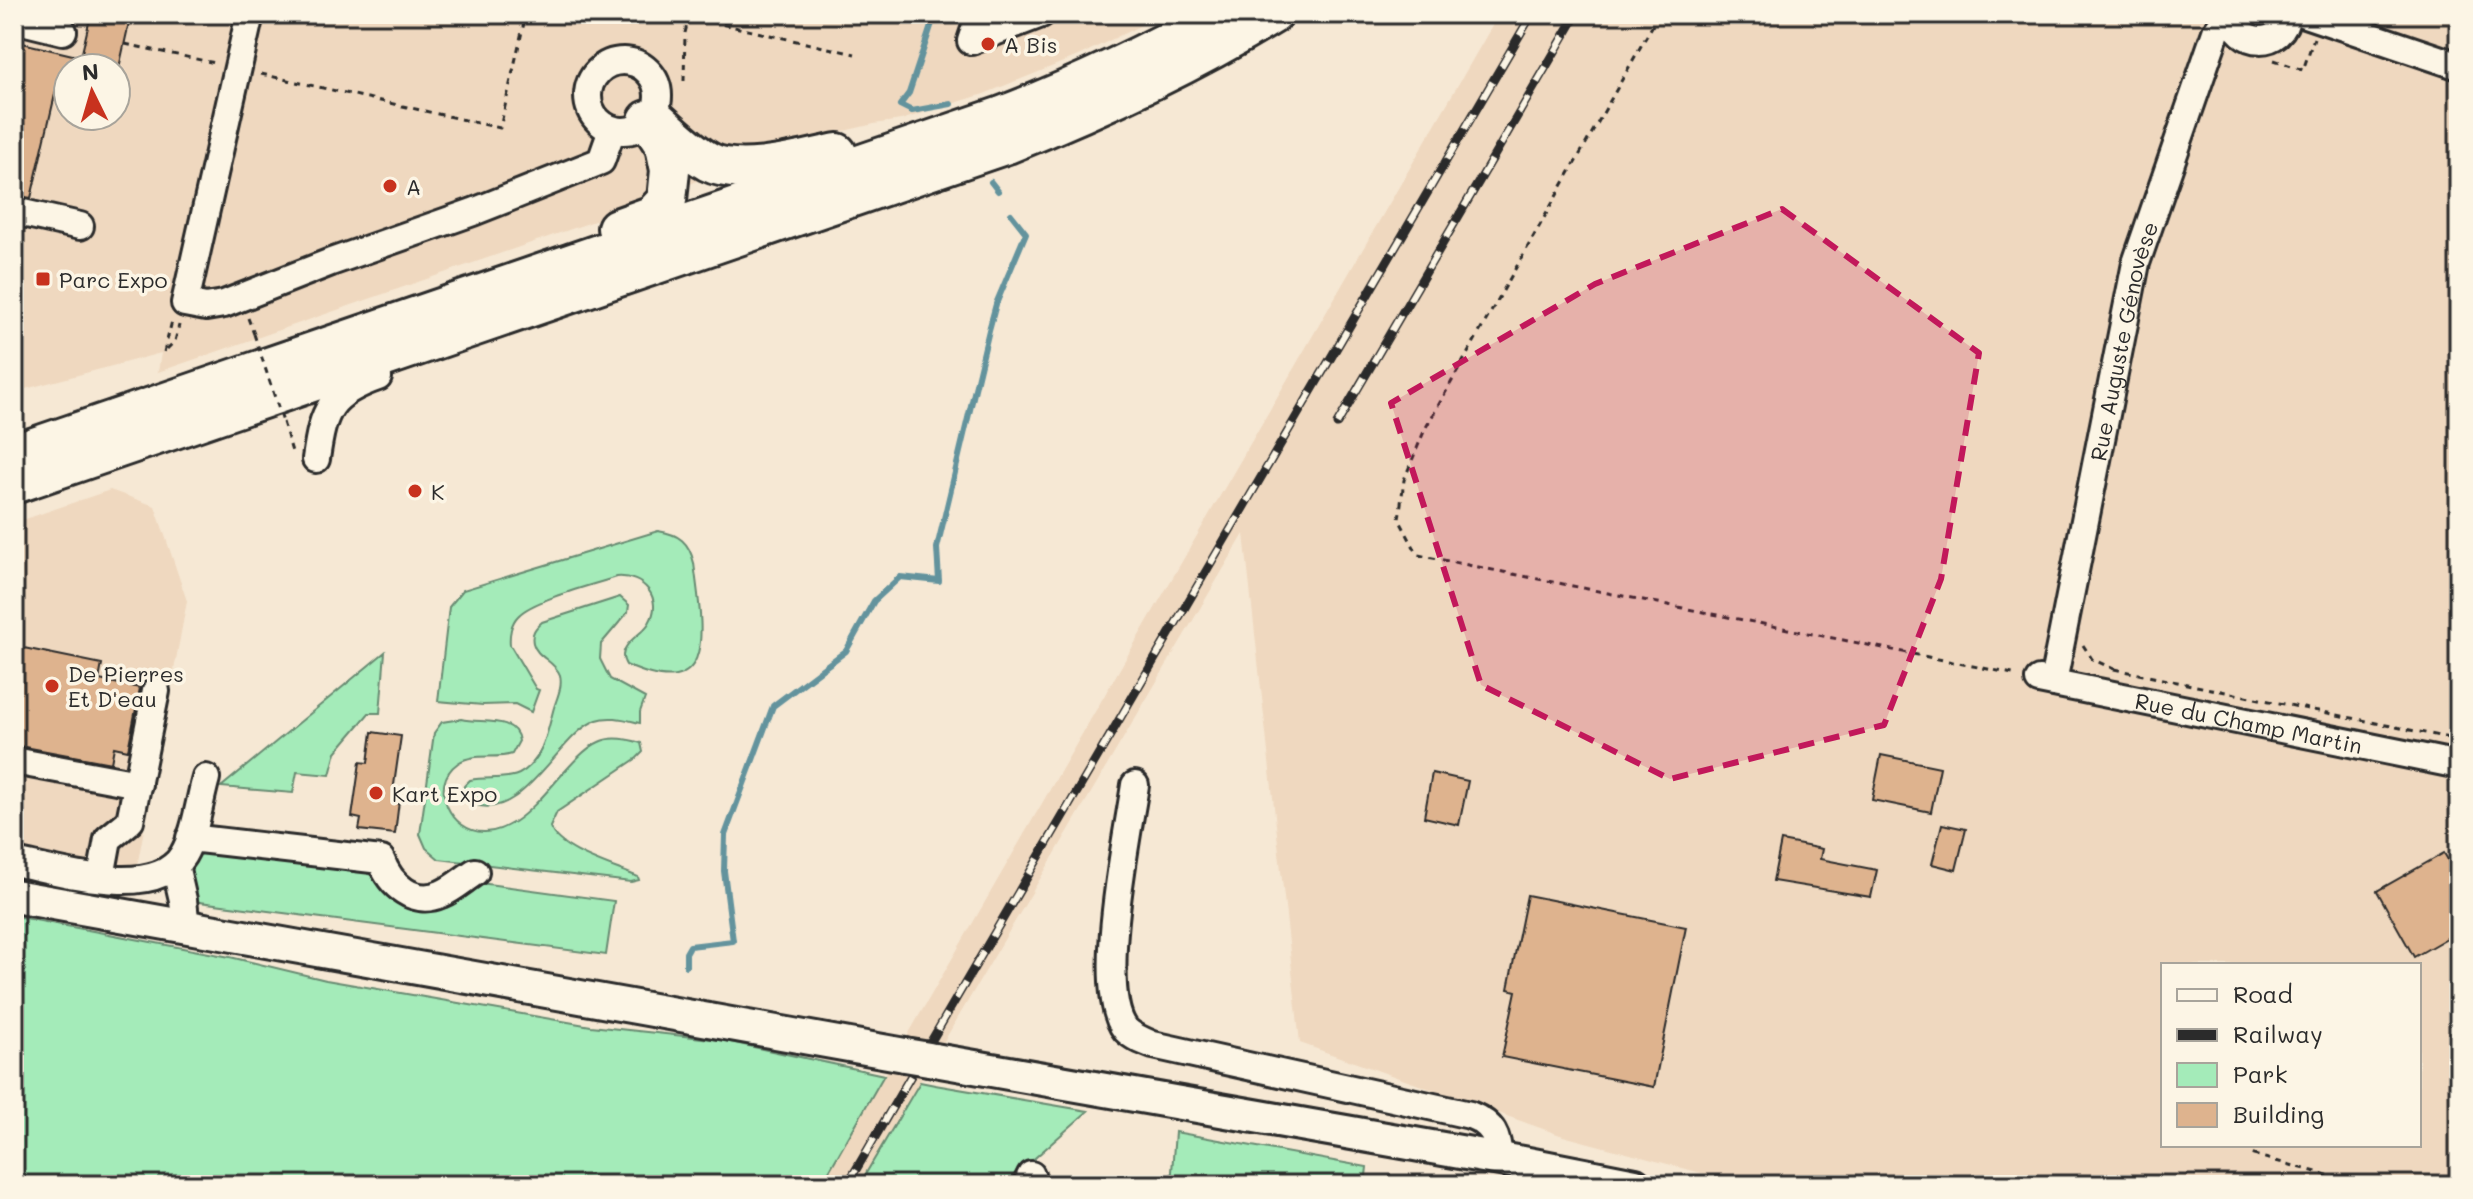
<svg xmlns="http://www.w3.org/2000/svg" width="2473" height="1199" viewBox="0 0 2473 1199" font-family="Mali,sans-serif">
  <style>
    .built { fill: #efd8bf; fill-rule: evenodd }
    .green { fill: #a4ebb9; stroke: #688b72; stroke-width: 2 }
    .lines { fill: none; stroke-linecap: round; stroke-linejoin: round }
    .stream { stroke: #64939d; stroke-width: 6 }
    .building { fill: #deb38e; stroke: #2b2b2b; stroke-width: 2 }
    .minor-casing { stroke: #2b2b2b; stroke-width: 32 }
    .major-casing { stroke: #2b2b2b; stroke-width: 38 }
    .highway-casing { stroke: #2b2b2b; stroke-width: 44 }
    .path { stroke: #2b2b2b; stroke-width: 3; stroke-dasharray: 6 6; stroke-linecap: butt }
    .minor { stroke: #fcf5e5; stroke-width: 26 }
    .major { stroke: #fcf5e5; stroke-width: 32 }
    .highway { stroke: #fcf5e5; stroke-width: 38 }
    .rail-casing { stroke: #2b2b2b; stroke-width: 9 }
    .rail { stroke: #fcf5e5; stroke-width: 6; stroke-dasharray: 18; stroke-linecap: butt }
    .major-bridge-casing { stroke: #2b2b2b; stroke-width: 38; stroke-linecap: butt }
    .path-bridge { stroke: #2b2b2b; stroke-width: 3; stroke-dasharray: 6 6; stroke-linecap: butt }
    .major-bridge { stroke: #fcf5e5; stroke-width: 32 }
    .marked { fill: #c2185b; fill-opacity: 0.2; stroke: #c2185b; stroke-width: 6; stroke-dasharray: 16 10; stroke-linejoin: round }
    .poi-dot { fill: #c8321e; stroke: #fcf5e5; stroke-width: 3 }
    .labels { text-anchor: middle; dominant-baseline: central; stroke-width: 7; stroke-linejoin: round; paint-order: stroke }
    .poi-label { font-size: 22px; fill: #2b2b2b; stroke: #fcf5e5; text-anchor: start }
    .street-label { font-size: 22px; fill: #2b2b2b; stroke: #fcf5e5 }
  </style>
  <rect width="100%" height="100%" fill="#f6e8d4"/>
  <filter id="ink" filterUnits="userSpaceOnUse"><feTurbulence type="fractalNoise" baseFrequency=".0125" numOctaves="2"/><feDisplacementMap in="SourceGraphic" scale="16" xChannelSelector="R" yChannelSelector="G"/><feConvolveMatrix kernelMatrix="1 2 1 2 8 2 1 2 1" color-interpolation-filters="sRGB"/></filter>
  <g filter="url(#ink)">
    <path class="built" d="M14,14h1150l-86,42 -94,38 -83,26 -27,4 -108,25 -108,50 -500,173 3,-19 -147,39zM68,68h48v48h-48z
      M1499,14h960v1171h-713l-183,-49 -263,-93 -56,-509 -385,651h-38zM2163,965h256v180h-256z
      M110,490l45,16 32,95 -51,271 -122,-20v-329z"/>
    <path class="green" d="M658,531c21,3 31,11 36,32 7,59 27,145 -68,102 -4,-7 -4,-11 0,-18 6,-10 17,-14 23,-24 15,-25 -6,-48 -32,-46 -22,7 -85,23 -99,39 -7,7 -9,19 -8,29l26,44 3,1 -8,22 -16,-8 -32,1 -45,-4 11,-94 14,-17z
      M620,597l9,8 -1,7 -27,32 -1,15 10,20 35,19 -5,14v11c-14,-3 -29,-8 -43,-3 -38,13 -74,104 -124,84l-10,-11 1,-7 6,-6c16,-4 34,1 49,-6 23,-12 28,-40 34,-63 3,-12 10,-23 7,-36 -5,-14 -24,-18 -27,-32 -2,-10 2,-15 9,-21z
      M385,652l-5,61h-11l-33,39 -6,23 -33,-3 -4,21 -72,-6z
      M461,719c20,5 55,-4 58,22l-7,13c-17,6 -38,-2 -54,9 -31,22 -7,70 27,69 11,0 20,-5 29,-10 30,-19 59,-69 85,-80 12,-6 29,-3 42,1l2,9 -6,6 -80,54 -7,15c8,24 66,40 88,50l1,3 -8,2 -192,-23 -13,-11 -6,-14 14,-101 8,-11z
      M200,849l167,19 1,6 16,5 8,9 88,-5 134,18 -8,54 -414,-54c-4,-20 -9,-37 8,-52z
      M14,916l216,41 96,23 265,46 130,14 163,35 -63,110h-807z
      M920,1082l15,3 153,26 -70,62 -7,12h-152z
      M1175,1132l192,35 -2,18h-194z"/>
    <g class="lines">
      <path class="stream" d="M935,14l-26,79 -9,12 12,6 39,-7
        M991,182l7,9
        M686,966v-13l4,-7 43,-5 -9,-70 1,-36 48,-129 73,-55 28,-50 26,-24 39,4 -2,-33 52,-218 7,-26 30,-71 -15,-19"/>
    </g>
    <path class="building" d="M91,14h40l-12,54h-51v20l-11,-2 -26,112 -17,-3v-154l67,16z
      M14,646l88,18 -3,16 41,8 -12,62 -14,-3 -3,16 -97,-18z
      M372,732l29,4 -8,56 7,1 -5,41 -36,-4 2,-11 -9,-2 8,-55 8,1z
      M1881,755l59,12 -9,45 -59,-12z
      M1432,773l36,8 -9,44 -35,-8z
      M1942,824l24,5 -10,41 -24,-6z
      M1781,841l41,8 -2,10 57,11 -6,27 -98,-16z
      M2444,853l15,26v52l-45,26 -37,-66z
      M1527,895l159,32 -32,160 -152,-30 14,-66 -8,-2z"/>
    <g class="lines">
      <g class="minor-casing">
        <g id="minor">
          <path d="M250,14l-65,289 21,4 18,-3 107,-42 142,-50 128,-51 11,-31"/>
          <path d="M980,14l-9,27 70,-27"/>
          <path d="M2232,14c4,34 52,35 55,0"/>
          <path d="M2305,14l154,52"/>
          <path d="M14,19l49,12"/>
          <circle cx="623" cy="96" r="35"/>
          <path d="M14,211l66,15"/>
          <path d="M316,459c7,-49 13,-65 62,-82"/>
          <path id="s1" d="M2039,680l420,85"/>
          <path id="s2" d="M2053,682l83,-419 80,-231 8,-12 8,-2"/>
          <path d="M14,761l124,23"/>
          <path d="M1135,785c-7,48 -41,207 -9,245 7,7 17,11 27,15l317,70c23,9 28,21 29,45"/>
          <path d="M190,838l191,22c9,25 33,46 60,34 12,-5 23,-15 34,-22"/>
          <path d="M14,862c44,8 141,40 169,-7 13,-22 16,-53 23,-77"/>
          <path d="M175,865l8,35 3,28"/>
          <path d="M101,877l7,-38 22,-18 26,-130"/>
          <path d="M1026,1185l5,-10"/>
        </g>
      </g>
      <g class="major-casing">
        <path id="major" d="M14,896l891,159
          M929,1059l594,104 112,22"/>
      </g>
      <g class="highway-casing">
        <path id="highway" d="M656,119c17,15 33,32 53,43 31,16 95,-2 128,-9
          M617,228l36,-13 14,-15 3,-30 -5,-24 -17,-26
          M14,454l988,-338c76,-29 147,-63 218,-102
          M14,484l993,-340c92,-37 181,-78 266,-130"/>
      </g>
      <path class="path" d="M676,14l179,40
        M1659,14l-234,415 -21,51 -5,39 19,36 600,120
        M125,44l90,19
        M2274,60l29,10 11,-32
        M261,74l239,54 26,-114
        M684,81l1,-48 4,-16
        M248,318l6,16
        M167,349l8,-8 4,-16
        M164,352l8,-31
        M283,422l10,33
        M2083,645l9,14 22,10 -1,3
        M2114,669l345,71
        M2252,1145l-2,9 114,31"/>
      <use href="#minor" class="minor"/>
      <use href="#major" class="major"/>
      <use href="#highway" class="highway"/>
      <g class="rail-casing">
        <path id="rail" d="M1337,424l240,-410
          M847,1185l685,-1171"/>
      </g>
      <use href="#rail" class="rail"/>
      <g class="major-bridge-casing">
        <path id="major-bridge" d="M905,1055l24,4"/>
      </g>
      <path class="path-bridge" d="M254,334l29,88"/>
      <use href="#major-bridge" class="major-bridge"/>
    </g>
  </g>
  <path class="marked" d="M1782,209l197,144 -38,226 -57,146 -214,54 -189,-94 -90,-282 204,-119z"/>
  <g class="poi-dot">
    <circle cx="988" cy="44" r="8"/>
    <circle cx="390" cy="186" r="8"/>
    <rect x="35" y="271" width="16" height="16" rx="4"/>
    <circle cx="415" cy="491" r="8"/>
    <circle cx="52" cy="686" r="8"/>
    <circle cx="376" cy="793" r="8"/>
  </g>
  <g class="labels">
    <g class="poi-label">
      <text x="1004" y="44">A Bis</text>
      <text x="406" y="186">A</text>
      <text x="59" y="279">Parc Expo</text>
      <text x="431" y="491">K</text>
      <text x="68" y="673">De Pierres<tspan x="68" dy="25">Et D'eau</tspan></text>
      <text x="392" y="793">Kart Expo</text>
    </g>
    <g class="street-label">
      <text stroke="none"><textPath href="#s2" startOffset="348">Rue Auguste Génovèse</textPath></text>
      <text stroke="none"><textPath href="#s1" startOffset="214">Rue du Champ Martin</textPath></text>
    </g>
  </g>
  <rect width="2473" height="1199" fill="none" stroke="#fcf5e5" stroke-width="48"/>
  <rect x="24" y="24" width="2425" height="1151" fill="none" stroke="#2b2b2b" stroke-width="3" filter="url(#ink)"/>
  <rect x="2161" y="963" width="260" height="184" fill="#fcf5e5" stroke="#a8a49b" stroke-width="2"/>
  <rect x="2177" y="989" width="40" height="12" fill="#fcf5e5" stroke="#a8a49b" stroke-width="2"/>
  <text x="2233" y="1003" font-size="24" fill="#2b2b2b">Road</text>
  <rect x="2177" y="1029" width="40" height="12" fill="#2b2b2b" stroke="#a8a49b" stroke-width="2"/>
  <text x="2233" y="1043" font-size="24" fill="#2b2b2b">Railway</text>
  <rect x="2177" y="1063" width="40" height="24" fill="#a4ebb9" stroke="#a8a49b" stroke-width="2"/>
  <text x="2233" y="1083" font-size="24" fill="#2b2b2b">Park</text>
  <rect x="2177" y="1103" width="40" height="24" fill="#deb38e" stroke="#a8a49b" stroke-width="2"/>
  <text x="2233" y="1123" font-size="24" fill="#2b2b2b">Building</text>
  <g transform="translate(92 92) rotate(355)"><circle r="38" fill="#fcf5e5" stroke="#a8a49b" stroke-width="2"/>
  <path d="M0-6L14 30L0 20L-14 30Z" fill="#c8321e"/>
  <text y="-12" font-size="22" font-weight="bold" text-anchor="middle" fill="#2b2b2b">N</text>
  </g>
</svg>
